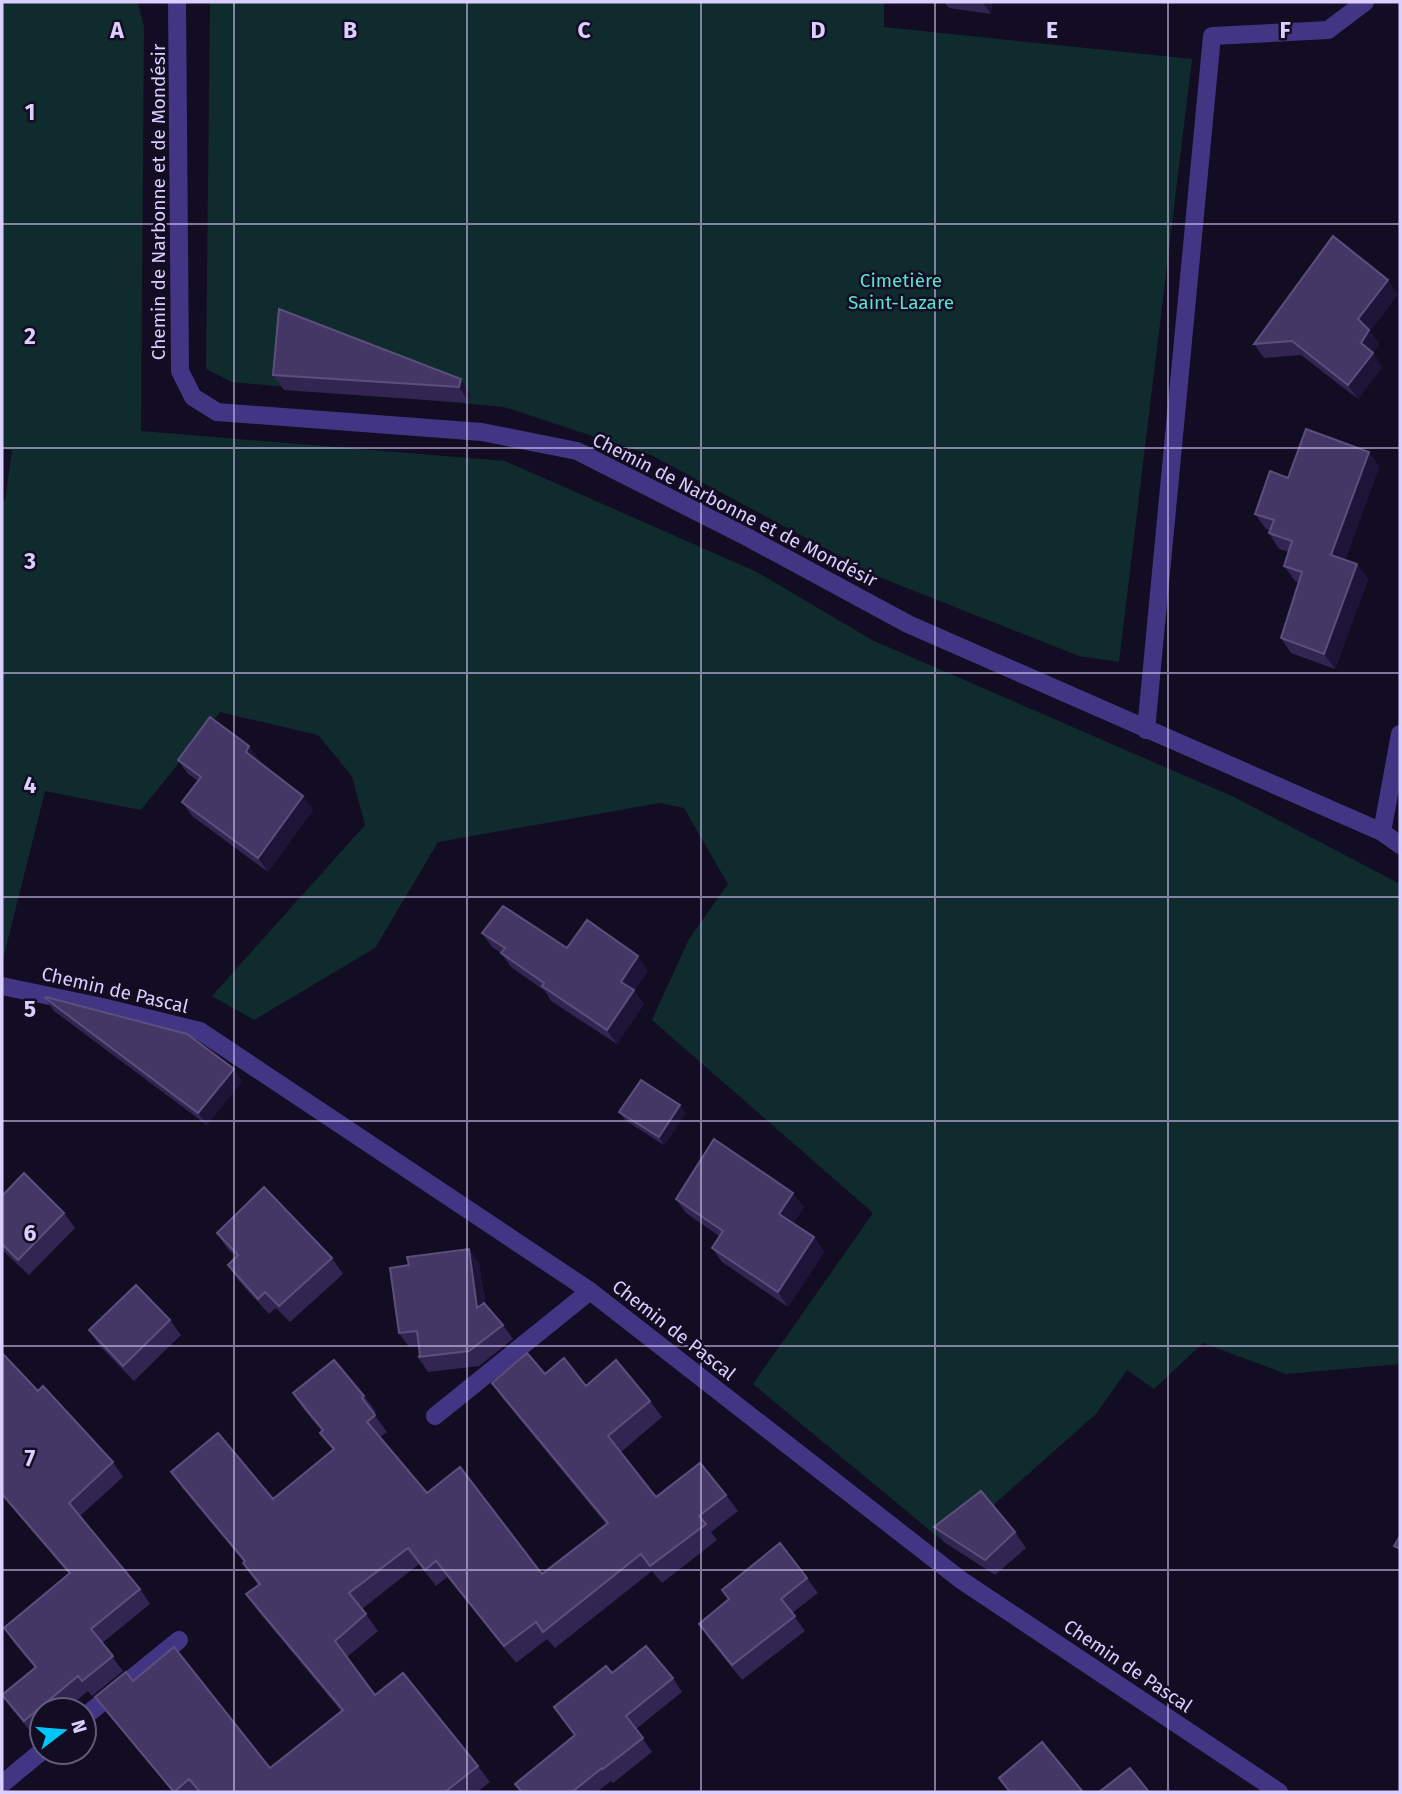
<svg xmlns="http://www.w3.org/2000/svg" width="1402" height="1794" viewBox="0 0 1402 1794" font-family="'Fira Sans',sans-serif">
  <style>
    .green { fill: #102b2d }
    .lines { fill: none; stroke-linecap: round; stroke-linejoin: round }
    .minor { stroke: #423684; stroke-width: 18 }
    .wall { fill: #332552 }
    .shaded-wall { fill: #1e1437 }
    .building { fill: #453765; stroke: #5c4f7d; stroke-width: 2 }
    .grid { fill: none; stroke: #dacfff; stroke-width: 2; stroke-opacity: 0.55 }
    .labels { text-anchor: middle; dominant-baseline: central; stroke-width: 5; stroke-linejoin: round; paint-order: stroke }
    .street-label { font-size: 19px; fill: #dacfff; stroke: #130d23 }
    .park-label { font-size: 19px; fill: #57e3d0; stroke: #130d23 }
    .grid-label { font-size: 23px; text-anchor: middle; font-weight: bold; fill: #dacfff; stroke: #130d23; stroke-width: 5; stroke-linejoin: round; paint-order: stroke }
  </style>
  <rect width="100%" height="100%" fill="#130d23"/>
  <path class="green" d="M2,2h136l6,25 -3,404 364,30 252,111 115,68 362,157 166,87v480l-114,10 -83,-31 -49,46 -27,-19 -31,44 -104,92 -48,36 -191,-158 120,-171 -221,-193 37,-81 39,-55 -44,-76 -24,-5 -222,39 -63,106 -121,72 -42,-24 153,-171 -13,-49 -34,-41 -98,-23 -79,98 -96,-19 -43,172v-462h3l7,-51 -10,-1z
    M210,2h674v25l308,32 -73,603 -40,-6 -200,-79 -228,-122 -147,-48 -272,-25 -26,-13z"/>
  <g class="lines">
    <path class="minor" d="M177,2l3,369 13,26 24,15 265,20 95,19 170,86 161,87 474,208 18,13
      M1146,730l66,-694 116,-6 37,-28
      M1382,832l18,-98
      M2,986l100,21 98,24 390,260 371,289 318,212
      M435,1416l155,-125
      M84,1717l95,-77
      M2,1784l40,-33"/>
  </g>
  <path class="wall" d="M944,2h48l-1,12 -42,-6z
    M1398,294l-28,37 9,13 -6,9 9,14 -24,32 -57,-44 -37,3 -10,-14z
    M273,375l188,4 10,15 -2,9 -185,-13z
    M1369,452l10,15 -34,93 12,4 11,15 -33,90 -44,-16 -10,-15 18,-56 -4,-1 -11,-15 5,-14 -10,-3 -10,-16 1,-3 -4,-1 -11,-15 33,-36z
    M249,746l10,14 -1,2 55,48 -45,62 -76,-56 -10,-14 16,-21 -10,-7 -10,-14z
    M482,933l85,15 81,23 -14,20 10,13 -27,40 -66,-43 -6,-10 -34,-24 -10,-14 -9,-6z
    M45,998l197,83 -35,44 -153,-114z
    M619,1112l67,1 -22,32 -39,-25z
    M2,1196l62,17 11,15 -46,47 -27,-25z
    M676,1199l128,8 -11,16 21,14 10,15 -36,55 -66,-45 -10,-14 7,-12 -33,-23z
    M217,1233l115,25 11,16 -53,48 -14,-14 -7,6 -31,-34 -10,-15 8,-8 -9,-9z
    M479,1263l6,40 18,22 10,14 -34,27 -51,6 -10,-15 2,-1 -1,-10 -10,1 -10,-14z
    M170,1320l11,15 -47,46 -35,-36 -10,-15z
    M2,1353l36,38 75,71 10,15 -43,39 60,73 10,15 -48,39 21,28 -31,25 -4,-5 -23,19h-23v19l-8,7 -22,-27 -10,-14 33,-27 -21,-25 -10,-15 65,-54 -67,-78z
    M545,1374l41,12 64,15 12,16 -41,35 35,45 70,-2 12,16 -27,21 6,8 -55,43 -10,-12 -97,77 -8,-9 -31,24 -69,-86 -11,9 -17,-22 -57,45 16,22 -31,26 28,38 103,71 12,16 -13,10h-304l-66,-79 -12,-16 38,-16 137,87 71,-57 -83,-100 -12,-17 12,-9 -15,-22 1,-1 -61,-73 -12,-17 102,27 60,-49 -13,-17 2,-2 -18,-21 -11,-17 71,3 12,16 -2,2 13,18 -7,5 47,56 115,81 64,-50 -103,-125 -11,-16z
    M934,1527l81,5 11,16 -31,27 -51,-33z
    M807,1578l11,15 -26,20 13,18 -63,49 -33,-41 -10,-15 30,-25 -7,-9z
    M612,1673l61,5 9,14 -46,37 16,23 -39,31 -2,-2 -14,11h-76l-6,-8 60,-49 -21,-28z"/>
  <path class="shaded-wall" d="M982,2h10l-1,12z
    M1388,280l10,14 -28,37 9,13 -6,9 9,14 -24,32 -10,-14 13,-42 -3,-24z
    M461,379l10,15 -2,9 -10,-16z
    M1369,452l10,15 -37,103 -11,-15z
    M1357,564l11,15 -33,90 -11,-15z
    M249,746l10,14 -3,7 -10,-15z
    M303,796l10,14 -45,62 -10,-14z
    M638,956l10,15 -14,20 10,13 -27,40 -10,-14 14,-48z
    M234,1069l8,12 -35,44 -9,-12z
    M680,1105l6,8 -22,32 -5,-8z
    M793,1193l11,14 -15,21 -10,-14z
    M814,1237l10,15 -36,55 -10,-15z
    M469,1249l10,14 8,60 -10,-15z"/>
  <path class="building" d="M1333,236l55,44 -30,39 11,11 -8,13 12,10 -25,32 -56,-44 -38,3z
    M279,309l182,70 -2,8 -186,-12z
    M1306,429l63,23 -38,103 26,9 -33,90 -43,-16 21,-66 -18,-6 8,-25 -23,-8 5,-13 -19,-6 15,-43 18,7z
    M210,717l39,29 -3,6 57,44 -45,62 -76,-56 19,-25 -23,-17z
    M503,906l64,42 20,-28 51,36 -17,26 13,8 -27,40 -65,-44 2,-3 -43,-30 4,-5 -23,-15z
    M46,997l141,37 47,35 -36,44 -153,-115z
    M641,1080l39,25 -21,32 -40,-25z
    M714,1139l79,54 -14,21 35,23 -36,55 -66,-44 11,-17 -47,-32z
    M24,1173l40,40 -46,47 -16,-16v-48z
    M264,1187l68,71 -53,48 -14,-14 -7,7 -30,-34 10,-10 -21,-22z
    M469,1249l8,59 7,-5 19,22 -34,26 -51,6 2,-1 -3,-25 -18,2 -9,-65 19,-3 -2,-8z
    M136,1285l34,35 -47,46 -34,-36z
    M2,1353l36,38 5,-5 70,76 -44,41 71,86 -49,40 22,27 -31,25 -4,-5 -54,45 -22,-26 34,-28 -32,-39 66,-55 -68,-79z
    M527,1353l18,21 19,-16 22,28 30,-26 34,41 -42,35 48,61 44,-34 26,32 -27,21 7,8 -56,42 -9,-12 -98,78 -7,-10 -32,24 -68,-85 -11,9 -17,-22 -59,45 17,21 -31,27 40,54 28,-22 75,93 -33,26h-245l-11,-13 -15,13 -79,-95 31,-25 7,9 41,-34 96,121 73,-58 -97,-116 14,-10 -17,-21 2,-2 -74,-89 47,-39 55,66 61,-50 -14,-16 3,-3 -30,-37 41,-33 30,36 -2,2 13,17 -8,7 60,71 33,-26 82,107 66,-51 -116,-140z
    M981,1491l34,41 -30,28 -51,-33z
    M1400,1536v13l-6,-3z
    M780,1543l27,35 -26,21 14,17 -63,49 -33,-41 30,-25 -7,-9z
    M646,1646l27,32 -47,38 17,22 -40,31 -1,-1 -30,24h-50l-7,-8 60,-49 -21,-28 52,-41 6,7z
    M1042,1742l41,50h-73l-11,-14z
    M1130,1768l19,24h-50z"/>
  <path class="grid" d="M234,2v1790M467,2v1790M701,2v1790M935,2v1790M1168,2v1790M2,224h1398M2,448h1398M2,673h1398M2,897h1398M2,1121h1398M2,1346h1398M2,1570h1398"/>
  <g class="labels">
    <g class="street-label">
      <text transform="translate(158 202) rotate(-90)">Chemin de Narbonne et de Mondésir</text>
      <text transform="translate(735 510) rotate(27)">Chemin de Narbonne et de Mondésir</text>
      <text transform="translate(115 990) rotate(13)">Chemin de Pascal</text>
      <text transform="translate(674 1330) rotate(38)">Chemin de Pascal</text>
      <text transform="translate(1128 1666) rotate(34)">Chemin de Pascal</text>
    </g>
    <g class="park-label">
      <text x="901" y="280">Cimetière<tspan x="901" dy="22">Saint-Lazare</tspan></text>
    </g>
  </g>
  <g class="grid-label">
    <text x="117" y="38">A</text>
    <text x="350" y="38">B</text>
    <text x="584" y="38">C</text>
    <text x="818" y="38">D</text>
    <text x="1052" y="38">E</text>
    <text x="1285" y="38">F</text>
    <text x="30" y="120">1</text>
    <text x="30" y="344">2</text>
    <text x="30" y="569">3</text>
    <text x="30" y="793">4</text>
    <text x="30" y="1017">5</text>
    <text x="30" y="1241">6</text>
    <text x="30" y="1466">7</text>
  </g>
  <rect width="1402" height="1794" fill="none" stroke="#dacfff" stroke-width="7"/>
  <g transform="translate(63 1731) rotate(74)"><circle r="33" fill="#130d23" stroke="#635b7b" stroke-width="2"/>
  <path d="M0-5L12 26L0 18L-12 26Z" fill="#00c5fa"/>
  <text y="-10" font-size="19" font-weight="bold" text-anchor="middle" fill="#dacfff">N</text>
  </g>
</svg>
